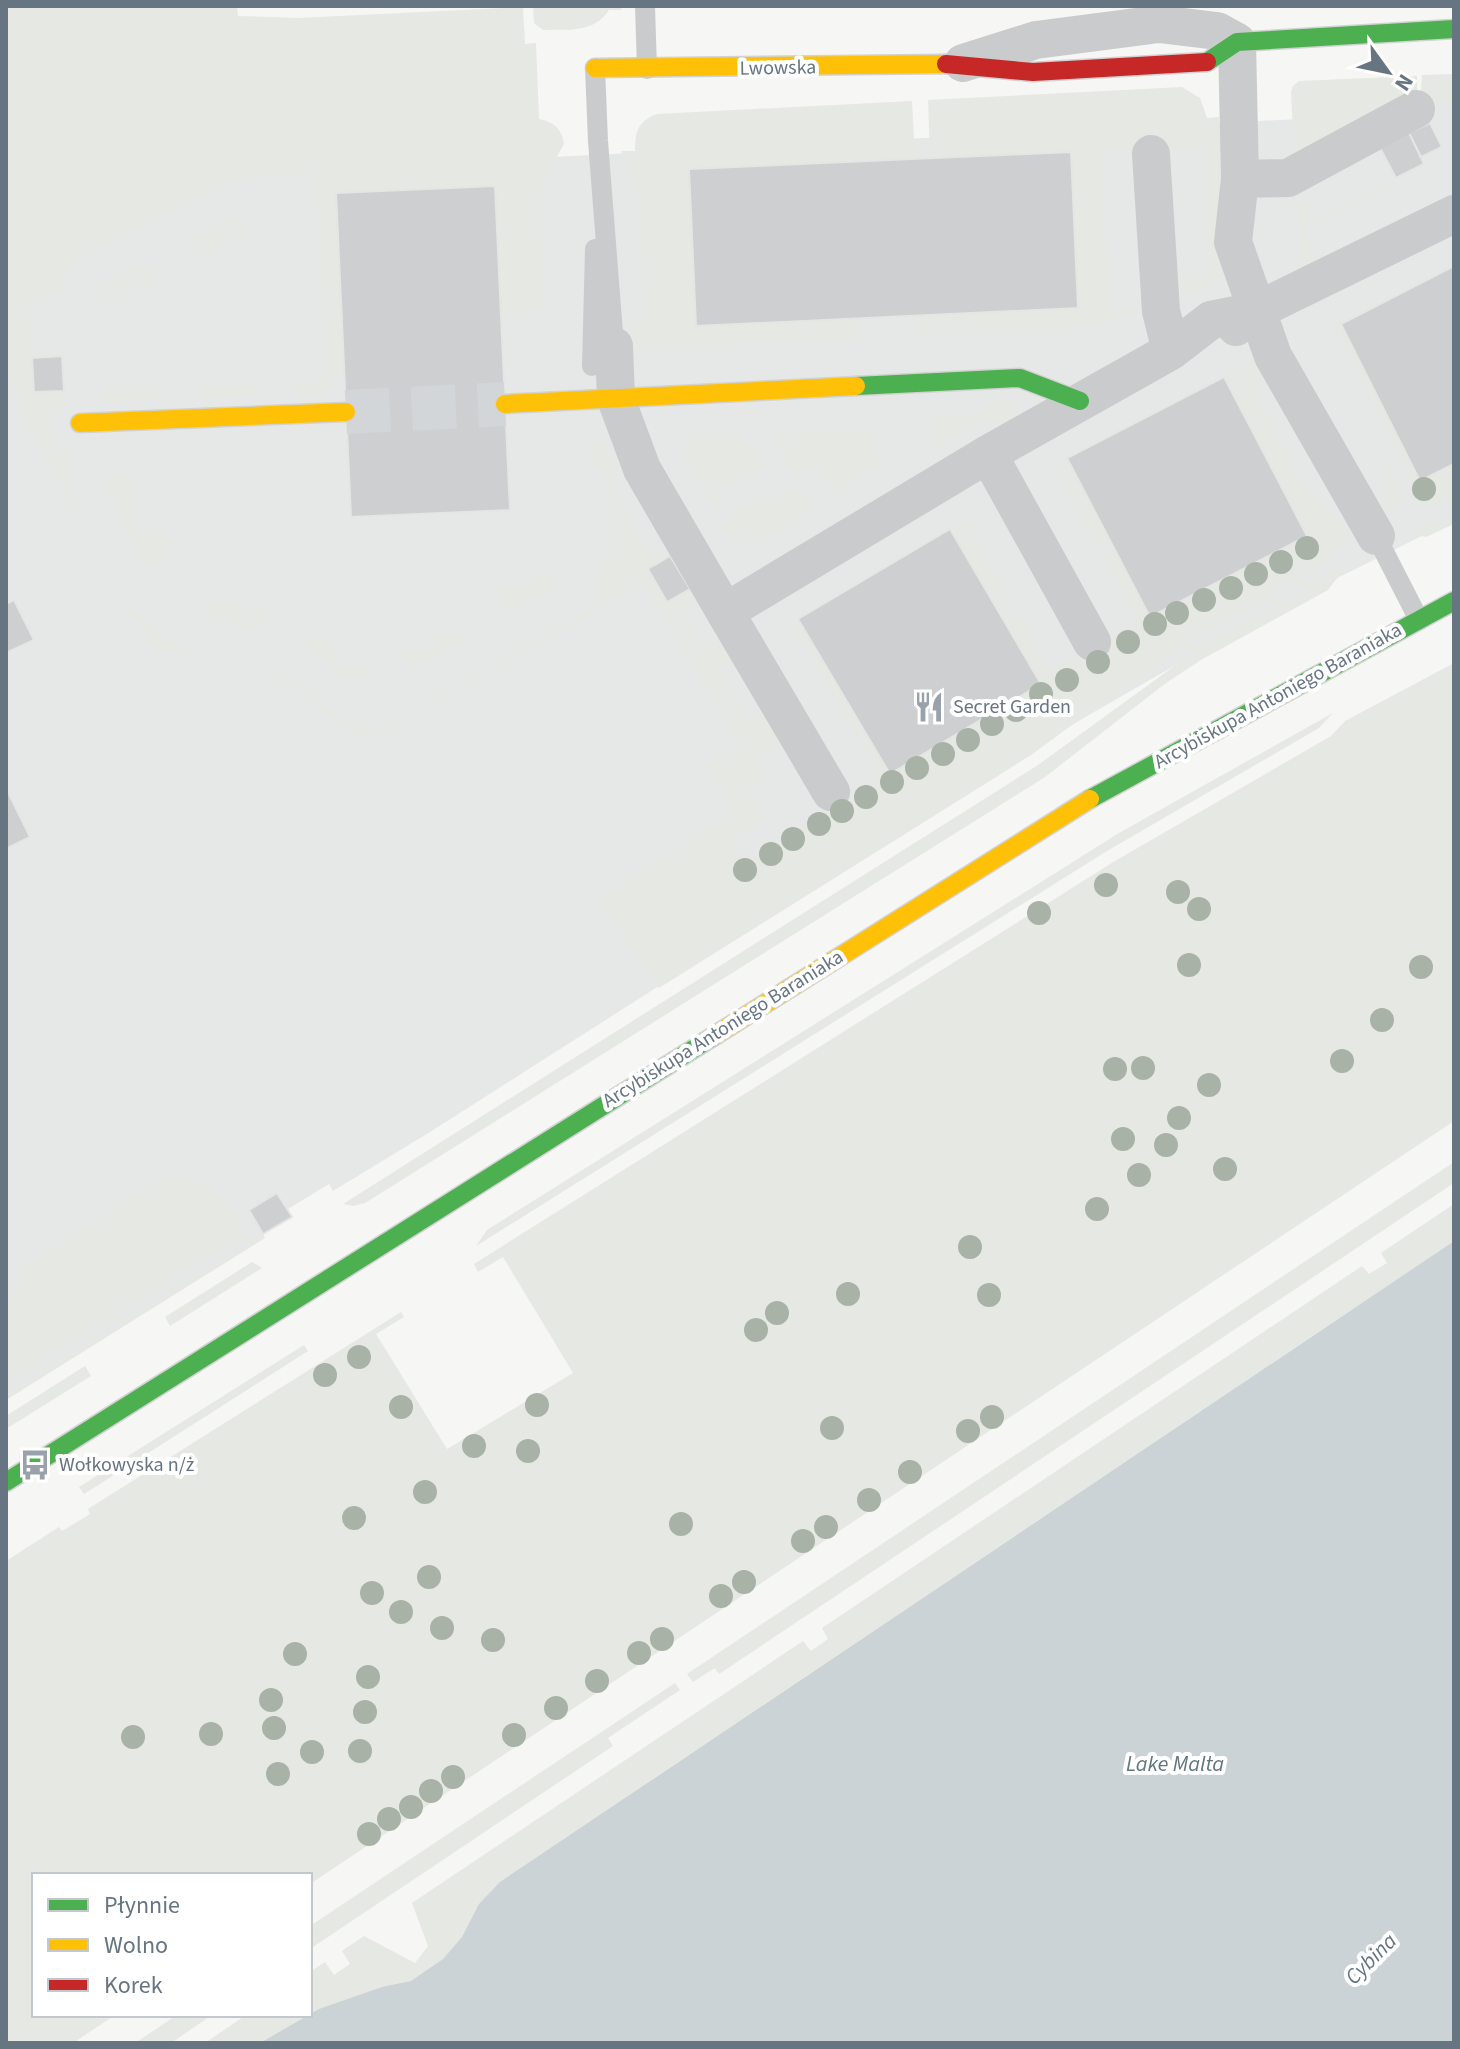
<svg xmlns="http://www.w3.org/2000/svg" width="1460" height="2049" viewBox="0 0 1460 2049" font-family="'Source Sans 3',sans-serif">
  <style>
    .built { fill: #e6e7e7 }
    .green { fill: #e6e8e3 }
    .water { fill: #ccd3d6 }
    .building { fill: #cecfd0; stroke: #e5e5e4; stroke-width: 2 }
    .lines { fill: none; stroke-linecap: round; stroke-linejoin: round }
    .secondary-tunnel { stroke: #d2d6d8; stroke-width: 44; stroke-dasharray: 44 22; stroke-linecap: butt }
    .fast-casing { stroke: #d2d2d3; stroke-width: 21 }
    .slow-casing { stroke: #d2d2d3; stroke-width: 21 }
    .jam-casing { stroke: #d2d2d3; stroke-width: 21 }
    .lane { stroke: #cacbcc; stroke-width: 20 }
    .street { stroke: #cacbcc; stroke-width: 38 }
    .fast { stroke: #4caf50; stroke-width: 18 }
    .slow { stroke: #ffc107; stroke-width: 18 }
    .jam { stroke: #c62828; stroke-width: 18 }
    .tree { fill: #a8b2a6 }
    .labels { text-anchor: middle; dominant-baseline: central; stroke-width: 8; stroke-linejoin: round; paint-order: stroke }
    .street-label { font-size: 20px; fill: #677583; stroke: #fff }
    .poi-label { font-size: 20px; fill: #677583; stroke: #fff; text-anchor: start }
    .water-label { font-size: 22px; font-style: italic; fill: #63767f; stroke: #fff }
  </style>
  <rect width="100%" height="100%" fill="#f6f6f5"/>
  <path class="built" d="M1454,96v424l-195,97 -222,128 -607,387 -97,59 -4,-7 -41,25 4,8 -286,178v-1105l232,-117 1061,-54z"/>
  <path class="green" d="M6,6h231l1,10 60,2 225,-11 2,37 11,-1 3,76c15,3 23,10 25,25l-16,28 -7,29 5,111 -45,2 -6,-128 -150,188 -15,1 1,19 -33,-1 -4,-10 31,-3 -10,-206 -85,5 -149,78 -16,18 -5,22 -31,2 5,93 30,-1 1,16 -16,1 3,44 15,-1c1,14 1,29 5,42 5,20 17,38 26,55 26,47 45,84 98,104 29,11 61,8 88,24 34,19 62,63 105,48l185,-105c17,-15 23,-28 23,-51l13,-15 -3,-75 -15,-14v-16l6,-7 9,5 11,20 -6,20 38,65 20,5 -22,13 19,32 23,-12 2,14 -8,11 18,32c14,-2 21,1 29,12l-13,9 31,54 14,-8 17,30 -27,16 12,20 -18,11 18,30 -33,20 14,24 51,-30 -3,-6 87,-52 -90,-153 7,-4 92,155 151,-90 -37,-64 13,-7 33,58 89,-48 -36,-66 12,-8 36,68 156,-81 -83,-159 29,-15 10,8 7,12 -14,7 48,96c15,22 35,28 48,48l-30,32 -134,75 -157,115 -372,233 -62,-90 139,-84 -29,-48 34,-21 -97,-161 -280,157 -94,-71 -119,-22 -129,-234 -16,-43z
    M622,6l-1,4h-12c-16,24 -41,19 -66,20l-9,-7 -1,-16z
    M1454,74v37l-5,2 -7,-11 -12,6 -9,-17 1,-16z
    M1417,76v18l-123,61 -3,-63 2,-6 6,-5z
    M1182,87l18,11 7,20 12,-1 2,162 -42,18 -1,-19 30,-1 -5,-131 -101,5 7,159 31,-1 -49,19 -174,7v-19l160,-8 -6,-156 -141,6 -2,-58z
    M912,101l3,57 -226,11 7,157 161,-7 1,20 -224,10 -1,-24 11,-2 -7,-134 -3,-12 -13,-26h14c0,-19 3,-30 22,-37z
    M1392,177l3,8 -92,46 14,29 -16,6 -4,-76 16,27z
    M235,217c12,0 16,8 16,19l-31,2 1,14 -31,2 4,-16z
    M140,266c14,0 16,7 16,19l-31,1 1,15 -31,1v-8l5,-7z
    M1338,322l3,2 79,157 34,-17v33c-13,6 -22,14 -33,3l-84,-167z
    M258,384l-3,10 -54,4 -6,-11z
    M161,388l-3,11 -53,4 -6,-12z
    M994,398l17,5 6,9 -2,6 -10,5 -23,-4 -48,30 -11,-33 55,-2z
    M870,429l15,35 -50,30 -19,-31 -21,13 -25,-42z
    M742,435l19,31 -43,26 6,11 -9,5 -31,-52 1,-12 8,-8z
    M1379,448l23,50 -13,17c-10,-21 -1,-45 -10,-67z
    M1067,458l43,82 -13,7 -44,-80z
    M135,475l2,59 31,-1 1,22 -10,11h-7l-7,-5 -37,-69 -5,-15z
    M801,487l12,20c-13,8 -56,39 -69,36 -12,-2 -17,-15 -22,-23l41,-24 6,10z
    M1454,511v13l-28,13 -17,-4z
    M966,519l46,83 -14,8 -48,-81z
    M1347,565l-19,25 -127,70 -35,23 -121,94 -680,426 -12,3 -10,-2 695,-439 157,-114z
    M561,574l-5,13 -40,23h-6l-10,-11v-14l30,-1v-9z
    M237,603l1,7 31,-1c0,7 -1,13 -7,17 -9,6 -49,-5 -56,-13v-9z
    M466,631l-4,10 -40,23 -7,2 -12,-9 -1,-8 32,-2 -1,-14z
    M304,637h32l1,29 31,-1 -2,8 -6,6c-16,3 -52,-28 -56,-42z
    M1454,663v458l-1144,763v-9h-276v140h81l-42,28h-67v-482l53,-34 3,4 28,-17 -2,-5 313,-197 3,5 -28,17 71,115 126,-76 -70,-116 -25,15 -4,-8 641,-403 216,-125 14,-15z
    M1333,713l-14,15 -212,123 -631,395 11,-16 632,-397z
    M1454,1162v21l-735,491 -4,-6 -22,14 -6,-8z
    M168,1175c47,8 54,18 79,57l-241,150v-86l7,-4 8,-24z
    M1454,1204v37l-804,540 -187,178 -168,84h-90l41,-28h64v-43l15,-10 9,13 16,-11 -8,-13 22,-15 51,27 13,-17 -16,-43 391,-262 8,10 17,-12 -6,-11 540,-362 7,8 18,-11 -6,-10z
    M263,1234l2,4 -259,162v-5z
    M252,1262l10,6 -92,58 -5,-9z
    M304,1345l4,6 -224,143 -5,-7z
    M85,1366l6,10 -85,53v-13z
    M675,1683l5,7 -72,48 5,8 -303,203v-23z
    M177,2015h35l-41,28h-36z"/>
  <path class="water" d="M1454,1241v802h-1194l59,-34 63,-22 29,-6 32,-22 19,-22 17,-33 21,-22z"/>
  <path class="building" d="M1430,123l12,24 -21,10 -12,-24z
    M1409,133l15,31 -28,14 -16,-30z
    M1071,152l7,156 -382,18 -7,-157z
    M495,186l15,324 -159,7 -15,-324z
    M1454,266v198l-34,17 -79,-157z
    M62,356l2,35 -30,1 -2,-34z
    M1224,377l83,159 -157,81 -83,-159z
    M950,529l91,155 -151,90 -92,-155z
    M670,556l20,33 -23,13 -19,-33z
    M14,600l20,40 -28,13v-49z
    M6,788l24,49 -24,12z
    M277,1193l15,24 -29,17 -14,-24z"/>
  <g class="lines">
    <path class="secondary-tunnel" d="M346,412l159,-8"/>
    <g class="fast-casing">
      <path id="fast" d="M1207,62l30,-20 217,-13
        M856,386l164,-8 60,23
        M1090,799l364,-198
        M6,1482l708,-446"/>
    </g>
    <g class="slow-casing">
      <path id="slow" d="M595,68l351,-4
        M505,404l351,-18
        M80,423l266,-11
        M714,1036l376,-237"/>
    </g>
    <g class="jam-casing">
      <path id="jam" d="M946,64l87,8 174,-10"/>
    </g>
    <path class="lane" d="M645,6l2,63
      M595,68l3,73 16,205
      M592,366l3,-117
      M1376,536l43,84"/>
    <path class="street" d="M963,63l73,-23 123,-16 58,7 20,11 3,137 -7,63 40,114 103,180
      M1151,154l10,157 10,40
      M1240,179l48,-1 128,-69
      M1236,327l20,-16 198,-97
      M614,346l2,53 26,70 83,143
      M988,454l104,188
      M831,792l-106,-180 263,-158 183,-103 40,-31 45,-9"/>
    <use href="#fast" class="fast"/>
    <use href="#slow" class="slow"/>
    <use href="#jam" class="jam"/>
  </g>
  <g class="tree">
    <circle cx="1424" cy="489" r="12"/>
    <circle cx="1307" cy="548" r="12"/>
    <circle cx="1281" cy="562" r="12"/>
    <circle cx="1256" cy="574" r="12"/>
    <circle cx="1231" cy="588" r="12"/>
    <circle cx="1204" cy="600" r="12"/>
    <circle cx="1177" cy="613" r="12"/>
    <circle cx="1155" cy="624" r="12"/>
    <circle cx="1128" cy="642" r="12"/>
    <circle cx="1098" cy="662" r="12"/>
    <circle cx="1067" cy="680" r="12"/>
    <circle cx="1041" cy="694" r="12"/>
    <circle cx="1016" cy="710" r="12"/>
    <circle cx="992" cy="724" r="12"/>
    <circle cx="968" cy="740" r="12"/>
    <circle cx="943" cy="754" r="12"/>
    <circle cx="917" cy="768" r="12"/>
    <circle cx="892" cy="782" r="12"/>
    <circle cx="866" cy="797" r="12"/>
    <circle cx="842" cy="811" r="12"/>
    <circle cx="819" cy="824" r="12"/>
    <circle cx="793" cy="839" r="12"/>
    <circle cx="771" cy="854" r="12"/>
    <circle cx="745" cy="870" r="12"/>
    <circle cx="1106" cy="885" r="12"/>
    <circle cx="1178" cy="892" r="12"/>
    <circle cx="1199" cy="909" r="12"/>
    <circle cx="1039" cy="913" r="12"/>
    <circle cx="1189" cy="965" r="12"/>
    <circle cx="1421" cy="967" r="12"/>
    <circle cx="1382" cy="1020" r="12"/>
    <circle cx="1342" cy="1061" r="12"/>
    <circle cx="1143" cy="1068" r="12"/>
    <circle cx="1115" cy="1069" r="12"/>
    <circle cx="1209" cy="1085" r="12"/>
    <circle cx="1179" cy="1118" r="12"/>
    <circle cx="1123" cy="1139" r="12"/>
    <circle cx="1166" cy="1145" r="12"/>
    <circle cx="1225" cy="1169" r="12"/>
    <circle cx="1139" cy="1175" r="12"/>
    <circle cx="1097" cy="1209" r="12"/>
    <circle cx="970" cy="1247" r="12"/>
    <circle cx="848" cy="1294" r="12"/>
    <circle cx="989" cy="1295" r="12"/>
    <circle cx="777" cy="1313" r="12"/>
    <circle cx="756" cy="1330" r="12"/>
    <circle cx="359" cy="1357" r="12"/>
    <circle cx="325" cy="1375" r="12"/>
    <circle cx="537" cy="1405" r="12"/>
    <circle cx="401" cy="1407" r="12"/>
    <circle cx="992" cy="1417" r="12"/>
    <circle cx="832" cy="1428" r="12"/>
    <circle cx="968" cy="1431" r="12"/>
    <circle cx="474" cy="1446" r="12"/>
    <circle cx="528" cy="1451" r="12"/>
    <circle cx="910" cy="1472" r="12"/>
    <circle cx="425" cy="1492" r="12"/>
    <circle cx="869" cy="1500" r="12"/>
    <circle cx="354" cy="1518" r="12"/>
    <circle cx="681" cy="1524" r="12"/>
    <circle cx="826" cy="1527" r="12"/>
    <circle cx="803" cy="1541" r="12"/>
    <circle cx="429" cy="1577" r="12"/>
    <circle cx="744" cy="1582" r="12"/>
    <circle cx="372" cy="1593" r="12"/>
    <circle cx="721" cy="1596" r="12"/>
    <circle cx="401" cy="1612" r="12"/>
    <circle cx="442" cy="1628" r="12"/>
    <circle cx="662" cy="1639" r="12"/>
    <circle cx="493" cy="1640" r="12"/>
    <circle cx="639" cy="1653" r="12"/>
    <circle cx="295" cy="1654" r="12"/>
    <circle cx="368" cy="1677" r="12"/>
    <circle cx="597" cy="1681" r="12"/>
    <circle cx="271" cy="1700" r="12"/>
    <circle cx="556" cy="1708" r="12"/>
    <circle cx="365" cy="1712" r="12"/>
    <circle cx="274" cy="1728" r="12"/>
    <circle cx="211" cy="1734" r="12"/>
    <circle cx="514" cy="1735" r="12"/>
    <circle cx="133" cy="1737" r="12"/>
    <circle cx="360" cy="1751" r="12"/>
    <circle cx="312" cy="1752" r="12"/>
    <circle cx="278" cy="1774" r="12"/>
    <circle cx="453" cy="1777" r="12"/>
    <circle cx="431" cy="1791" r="12"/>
    <circle cx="411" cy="1807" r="12"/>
    <circle cx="389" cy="1819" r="12"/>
    <circle cx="369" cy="1834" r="12"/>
  </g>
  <defs>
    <g id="restaurant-bare" transform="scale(2.4)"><path d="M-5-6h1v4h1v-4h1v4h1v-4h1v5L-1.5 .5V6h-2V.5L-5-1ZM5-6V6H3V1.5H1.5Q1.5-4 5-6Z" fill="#99a2ab" stroke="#fff" stroke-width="2.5" paint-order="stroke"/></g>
    <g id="bus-bare" transform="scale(2.4)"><path d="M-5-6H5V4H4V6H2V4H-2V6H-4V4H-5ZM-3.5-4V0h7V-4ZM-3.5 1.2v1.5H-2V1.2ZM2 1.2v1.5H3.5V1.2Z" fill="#99a2ab" stroke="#fff" stroke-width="2.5" paint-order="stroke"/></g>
  </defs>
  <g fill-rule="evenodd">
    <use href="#restaurant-bare" x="929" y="707"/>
    <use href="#bus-bare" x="35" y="1465"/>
  </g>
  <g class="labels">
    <g class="street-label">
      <text transform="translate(778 68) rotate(-1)">Lwowska</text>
      <text transform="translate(1278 696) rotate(-29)">Arcybiskupa Antoniego Baraniaka</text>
      <text transform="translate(723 1029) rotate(-32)">Arcybiskupa Antoniego Baraniaka</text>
    </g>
    <g class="poi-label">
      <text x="953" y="707">Secret Garden</text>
      <text x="59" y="1465">Wołkowyska n/ż</text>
    </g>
    <g class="water-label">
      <text x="1175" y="1764">Lake Malta</text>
      <text transform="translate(1371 1959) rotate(-45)">Cybina</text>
    </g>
  </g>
  <rect width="1460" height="2049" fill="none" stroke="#677583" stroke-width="16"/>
  <rect x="32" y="1873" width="280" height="144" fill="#ffffff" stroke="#c2c8cd" stroke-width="2"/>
  <rect x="48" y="1899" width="40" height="12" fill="#4caf50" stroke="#c2c8cd" stroke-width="2"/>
  <text x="104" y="1913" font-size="24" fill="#677583">Płynnie</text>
  <rect x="48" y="1939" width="40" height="12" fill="#ffc107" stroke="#c2c8cd" stroke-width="2"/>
  <text x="104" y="1953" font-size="24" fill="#677583">Wolno</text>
  <rect x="48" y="1979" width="40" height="12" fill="#c62828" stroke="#c2c8cd" stroke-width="2"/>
  <text x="104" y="1993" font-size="24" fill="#677583">Korek</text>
  <g transform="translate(1388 72) rotate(123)" stroke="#ffffff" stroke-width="6" paint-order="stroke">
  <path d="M0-6L14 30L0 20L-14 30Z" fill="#677583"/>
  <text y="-12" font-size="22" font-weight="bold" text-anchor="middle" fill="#677583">N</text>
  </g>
</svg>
